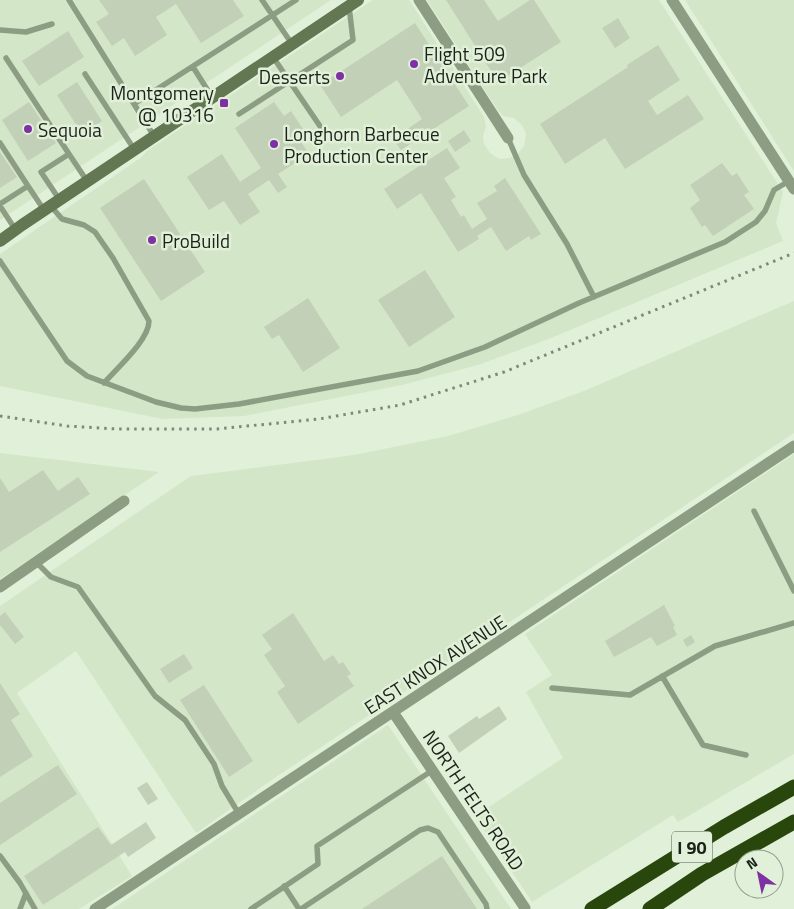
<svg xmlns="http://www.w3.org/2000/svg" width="794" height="909" viewBox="0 0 794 909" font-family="'Titillium Web',sans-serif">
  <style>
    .built { fill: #d3e6c7 }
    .building { fill: #c2d0b8 }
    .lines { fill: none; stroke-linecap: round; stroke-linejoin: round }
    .lane { stroke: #8d9d83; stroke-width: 5.5 }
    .street { stroke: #8d9d83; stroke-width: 11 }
    .secondary { stroke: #627752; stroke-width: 12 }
    .highway { stroke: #29460c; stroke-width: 15 }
    .rail { stroke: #7f8979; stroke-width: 3; stroke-dasharray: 2.5 5; stroke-linecap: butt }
    .poi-dot { fill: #7e31a2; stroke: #e1f0d8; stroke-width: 2 }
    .labels { text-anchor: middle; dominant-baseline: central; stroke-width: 5; stroke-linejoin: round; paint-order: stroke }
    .shield { fill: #e1f0d8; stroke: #575f52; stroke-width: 1 }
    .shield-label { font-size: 18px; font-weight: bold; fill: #1c2119 }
    .poi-label { font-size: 19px; fill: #1c2119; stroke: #e1f0d8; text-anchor: start }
    .street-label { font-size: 19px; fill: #1c2119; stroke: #e1f0d8 }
  </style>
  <rect width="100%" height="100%" fill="#e1f0d8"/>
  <path class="built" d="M0,0h331l-331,220z
    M373,0h36l75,117 2,9 -3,11 1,7 6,9 9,6 11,-1 8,-4 6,-8 2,-12 -4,-9 -8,-7 -11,-2 -6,-7 -70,-109h232l124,192 -7,31 7,18 -232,97 -73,27 -76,20 -158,31 -81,3 -163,-33v-132l142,-97 5,-6z
    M685,0h109v171z
    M794,301v132l-521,346 -77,54 -120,-182 -59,42 115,183 -53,33h-79v-303l191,-130 163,-21 94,-19 70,-21 66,-24z
    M0,453l159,19 -159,107z
    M794,454v300l-116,68 -5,-7 -141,87 -57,-86 88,-58 -37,-66 26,-17 -27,-41z
    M388,725l123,184h-399z"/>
  <path class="building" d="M99,0h134l11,16 -43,27 -25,-39 -20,13 11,18 -32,21 -11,-18 -12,8 -16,-24 13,-8z
    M446,0h38l14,21 32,-21h4l27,42 -63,40z
    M618,18l12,20 -15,10 -13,-20z
    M415,23l54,83 -68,44 -8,-11 29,-20 -25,-39 -56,37 -21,-32z
    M68,31l16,26 -45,29 -17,-25z
    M658,45l22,35 -32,21 9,14 31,-20 16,24 -79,50 -20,-31 -40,26 -25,-40 88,-57 -1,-2z
    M77,82l25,39 -20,13 -25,-39z
    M29,102l27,41 -28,18 -26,-41z
    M274,102l10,14 7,-5 12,18 -7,5 13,20 -31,20 9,13 -9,6 -9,-13 -21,14 12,18 -20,13 -16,-24 -15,9 -22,-33 35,-23 18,28 21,-14 -26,-40z
    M464,130l7,11 -16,11 -7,-11z
    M447,148l13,20 -16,10 12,19 -5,3 10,17 3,-2 8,14 15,-10 -10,-16 20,-12 -3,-5 11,-8 36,56 -10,6 -2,-4 -23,15 -15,-24 -14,9 2,3 -21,13 -37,-59 -24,16 -13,-20z
    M0,152l17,25 -17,11z
    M722,163l10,13 5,-3 12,19 -5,3 10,14 -41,27 -8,-11 -3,2 -12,-19 10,-8 -10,-15z
    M144,179l61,93 -44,29 -61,-93z
    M425,270l30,47 -46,30 -31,-47z
    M308,298l32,50 -37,24 -24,-37 -7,4 -8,-12z
    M43,470l15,21 20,-14 12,17 -90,58v-74l9,14z
    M664,605l11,21 -2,1 4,8 -20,11 -6,-9 -37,20 -9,-16z
    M5,612l19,25 -9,7 -15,-19v-9z
    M293,613l31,48 9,-6 6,9 4,-2 8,12 -4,2 7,10 -56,38 -21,-32 8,-6 -21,-31 8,-6 -10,-14z
    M691,635l4,7 -8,5 -4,-7z
    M184,654l9,14 -24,15 -9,-14z
    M0,683l20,31 -9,6 22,36 -33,21z
    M204,685l49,76 -24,16 -49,-77z
    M499,706l8,13 -48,34 -11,-17 29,-20 2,3z
    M58,765l19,29 -77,51v-42z
    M147,782l11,17 -10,6 -11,-17z
    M146,822l10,16 -28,19 -3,-5 -82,53 -19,-29 74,-49 13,18z
    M442,856l35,53h-115z"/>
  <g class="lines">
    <path class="lane" d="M69,0l65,104
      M262,0l30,44
      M0,30l26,2 26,-8
      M273,57l51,75
      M6,58l63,96
      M193,67l19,30
      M85,74l49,75
      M239,114l114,-74 -4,-34
      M154,136l-20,-32 162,-104
      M508,138l16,37 43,69 27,53
      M0,143l28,43
      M59,199l-18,-27 28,-18 18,27
      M0,204l28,-18 16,24
      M50,205l12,14 22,6 11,7 18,26 36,63c0,19 -32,47 -45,62
      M0,206l15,23
      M0,261l67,100 20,15 69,26 25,6 14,1 44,-5 179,-33 67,-24 94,-44 146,-61 31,-20 9,-11 9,-21 15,-9
      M754,511l40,80
      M36,562l15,15 27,10 77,109 30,24 29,44 8,22 17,28
      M662,676l41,69 43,10
      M552,688l78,7 85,-49 79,-23
      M0,856l20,27 15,26
      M284,886l15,23
      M20,909l6,-16
      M251,909l67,-45 -1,-18 116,-76
      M301,909l119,-79 8,-2 10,4 48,72 1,5"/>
    <path class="street" d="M419,0l89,138
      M672,0l122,189
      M0,587l124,-86
      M393,712l132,196
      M95,909l699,-463"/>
    <path class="secondary" d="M0,241l22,-16 336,-225"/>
    <path class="highway" d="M592,909l132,-82 70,-40
      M650,909l52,-35 92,-52"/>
    <path class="rail" d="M0,416l67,10 50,3h100l102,-10 81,-14 104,-33 290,-119"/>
  </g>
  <g class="poi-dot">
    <circle cx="414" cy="64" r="5"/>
    <circle cx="340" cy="76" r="5"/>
    <rect x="219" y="98" width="10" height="10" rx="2.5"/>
    <circle cx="28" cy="129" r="5"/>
    <circle cx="274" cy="144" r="5"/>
    <circle cx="152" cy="240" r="5"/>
  </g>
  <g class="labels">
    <rect class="shield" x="672" y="831.5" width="40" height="31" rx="4"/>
    <g class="shield-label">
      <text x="692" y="847">I 90</text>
    </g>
    <g class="poi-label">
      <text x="424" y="53">Flight 509<tspan x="424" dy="22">Adventure Park</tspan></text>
      <text x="330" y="76" text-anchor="end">Desserts</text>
      <text x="214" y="92" text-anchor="end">Montgomery<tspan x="214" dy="22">@ 10316</tspan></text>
      <text x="38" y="129">Sequoia</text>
      <text x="284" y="133">Longhorn Barbecue<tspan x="284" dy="22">Production Center</tspan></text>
      <text x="162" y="240">ProBuild</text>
    </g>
    <g class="street-label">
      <text transform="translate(435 664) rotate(-33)">EAST KNOX AVENUE</text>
      <text transform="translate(474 800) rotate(56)">NORTH FELTS ROAD</text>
    </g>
  </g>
  <g transform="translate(759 874) rotate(327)"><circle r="24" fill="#e1f0d8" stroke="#929d8c"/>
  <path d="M0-4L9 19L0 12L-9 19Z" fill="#7e31a2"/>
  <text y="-8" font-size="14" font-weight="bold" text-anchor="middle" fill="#1c2119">N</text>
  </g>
</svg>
